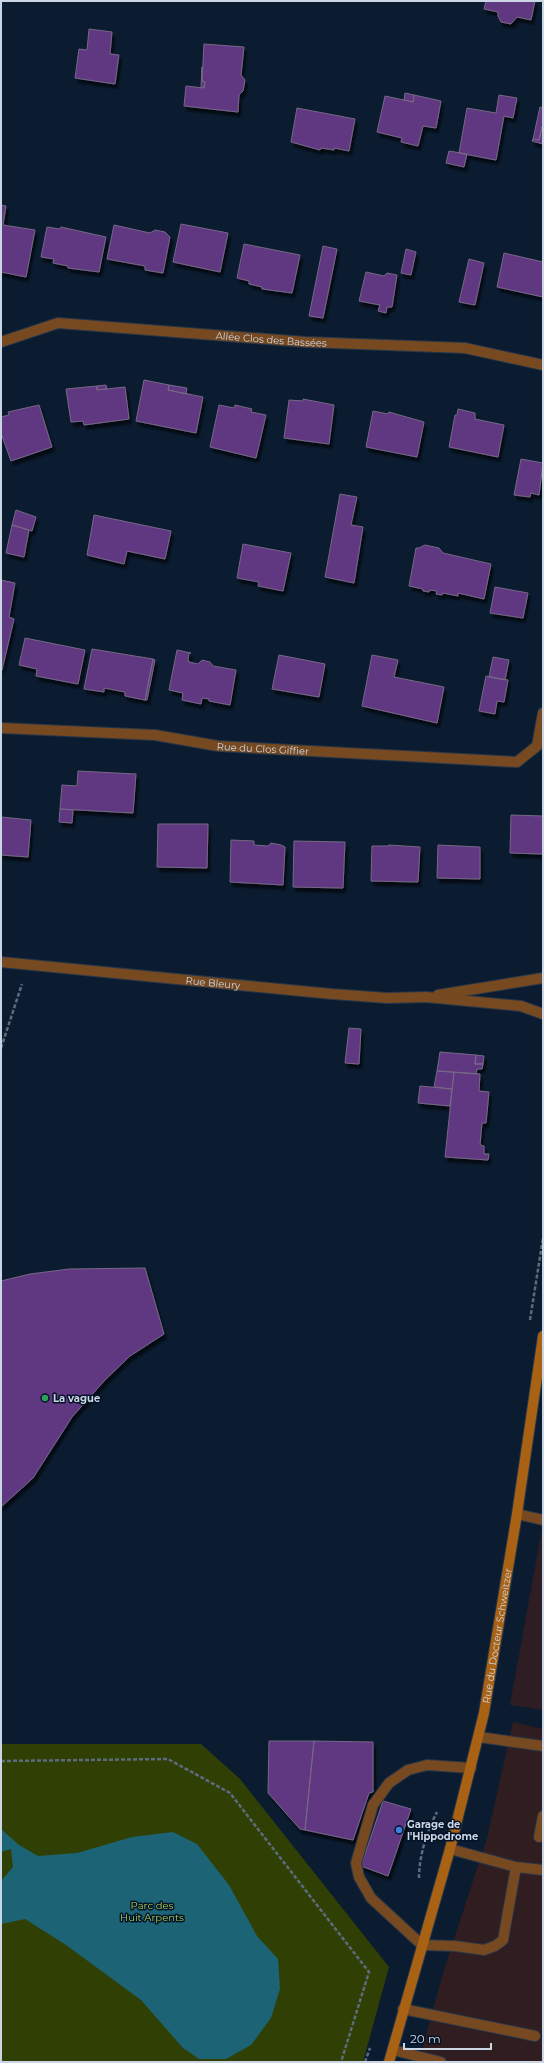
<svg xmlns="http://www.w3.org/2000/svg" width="544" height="2063" viewBox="0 0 544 2063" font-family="Montserrat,sans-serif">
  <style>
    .industrial { fill: #301d20 }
    .education { fill: #2f1d24 }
    .green { fill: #304005 }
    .water { fill: #1b6375 }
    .building { fill: #603781; stroke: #766885; filter: url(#shadow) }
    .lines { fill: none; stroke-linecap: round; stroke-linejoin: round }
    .service-casing { stroke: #26364a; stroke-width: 12 }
    .minor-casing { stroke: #26364a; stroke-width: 12 }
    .tertiary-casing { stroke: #26364a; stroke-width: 12 }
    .secondary-casing { stroke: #26364a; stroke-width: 12 }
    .path { stroke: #5c6b7d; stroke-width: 2.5; stroke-dasharray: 4 2; stroke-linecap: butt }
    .service { stroke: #764920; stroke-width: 10 }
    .minor { stroke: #764920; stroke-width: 10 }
    .tertiary { stroke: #764920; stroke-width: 10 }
    .secondary { stroke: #a96113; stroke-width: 10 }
    .leisure-dot { fill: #2e9e5b; stroke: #041327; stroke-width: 1.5 }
    .shop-dot { fill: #3f7fe0; stroke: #041327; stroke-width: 1.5 }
    .labels { text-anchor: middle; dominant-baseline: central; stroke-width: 3; stroke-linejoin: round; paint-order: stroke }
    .street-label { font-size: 10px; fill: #cbd6e5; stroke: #041327 }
    .poi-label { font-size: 10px; font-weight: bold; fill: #cbd6e5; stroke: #041327; text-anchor: start }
    .park-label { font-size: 10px; fill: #aad159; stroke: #041327 }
  </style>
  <defs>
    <filter id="shadow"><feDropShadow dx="2.5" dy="4.5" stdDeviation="1" flood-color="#0009"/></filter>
  </defs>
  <rect width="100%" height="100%" fill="#0b1c31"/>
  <path class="industrial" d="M513,1722l30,7v333h-124l24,-89 44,-135z"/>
  <path class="education" d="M543,1523v187l-33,-5z"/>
  <path class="green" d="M1,1744h200l39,35 149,188 -26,95h-362z"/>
  <path class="water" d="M1,1829l18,16 19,11 39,-3 55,-16 41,-5 24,12 32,41 28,51 21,23 2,30 -9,29 -20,27 -25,14h-27l-16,-11 -42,-48 -75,-55 -41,-26 -24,5v-43l12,-14 -2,-18 -10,3z"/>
  <path class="building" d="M486,1h49l-4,19 -14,-3 -6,7 -10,-2 -3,-6v-4l-14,-3z
    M89,29l23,3 -2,22 9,1 -4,29 -40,-6 4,-29 8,1z
    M204,44l40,3 -3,28 4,5 -2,11 -4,4 -1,17 -54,-6 2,-20 18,2 1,-6 -3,-1z
    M202,67v14l3,1 -1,6 -3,-1z
    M405,93l9,2 -1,7 -9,-2z
    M414,95l27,6 -5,27 -13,-2 -5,20 -17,-4 1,-4 -25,-6 8,-36 28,6z
    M499,95l18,3 -4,20 -9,-2 -8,44 -37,-7 8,-45 29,5z
    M540,107l3,1v15l-4,17 -6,-1z
    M297,108l58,11 -6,32 -15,-3v2l-13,-2 -1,2 -29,-8z
    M543,123v21l-11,-3 1,-2 6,1z
    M449,151l18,3 -3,13 -18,-4z
    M1,205l5,1 -3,19 32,5 -9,47 -25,-5z
    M181,224l47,9 -8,39 -47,-10z
    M114,225l36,8 5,-3 10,2 5,5 -7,36 -18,-3v-4l-38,-7z
    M47,227l13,2 1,-2 45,10 -7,35 -31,-4v-2l-15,-3 1,-4 -13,-2z
    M244,244l56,11 -8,38 -30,-4v-2l-13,-3v-3l-12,-3z
    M323,246l14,3 -14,69 -14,-2z
    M406,249l10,3 -5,23 -10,-2z
    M504,253l39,9v35l-46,-10z
    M469,259l15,4 -9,42 -16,-3z
    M366,272l18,4 3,-3 10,2 -5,32h-5l-1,6 -8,-2 2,-6 -21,-4z
    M144,380l25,5 -1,5 35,7 -7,36 -60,-12z
    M106,385l1,4 -10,1v-4z
    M169,385l18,3 -1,6 -18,-4z
    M97,386v4l28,-3 4,32 -45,6 -1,-4 -12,1 -5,-33z
    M303,399l31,6 -5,39 -45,-6 5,-38 14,1z
    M39,405l13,42 -41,14 -10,-28v-16l8,-2 -1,-3z
    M219,405l15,3 1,-3 17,4 -1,3 15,3 -10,43 -46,-11z
    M458,409l17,4v6l29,6 -6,32 -49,-10 6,-32h2z
    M373,411l15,3 1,-2 35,10 -7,35 -51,-10z
    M521,459l22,4 -4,32 -8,-2 -1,4 -16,-2z
    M340,494l17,3 -6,28 12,2 -9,56 -29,-6z
    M16,510l20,7 -4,14 -20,-6z
    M94,515l77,16 -6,28 -38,-8 -3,13 -37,-9z
    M12,525l17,5 -5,27 -18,-4z
    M243,544l48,9 -8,38 -25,-5 1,-4 -22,-4z
    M425,545l14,3 4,5 48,11 -7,35 -26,-6v3l-15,-3 -1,2 -6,-1 1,-3 -7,-1 -1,2 -6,-1v-2l-14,-3 7,-38h3z
    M1,580l14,3 -6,34 5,2 -12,51z
    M495,587l33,6 -5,25 -33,-5z
    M25,638l60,12 -7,34 -42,-8 1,-7 -18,-4z
    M92,649l61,10 -8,41 -20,-4v-4l-21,-4v4l-20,-3z
    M177,650l14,3h-2l-1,6 1,3 9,2 4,-4 8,2 3,4 23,4 -6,35 -21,-4v-2l-7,-1 -1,6 -19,-4 1,-7 -14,-3z
    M279,655l46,9 -6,33 -47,-8z
    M372,655l26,5 -4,17 50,10 -7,36 -75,-17z
    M493,657l16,3 -4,20 -16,-3z
    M153,659l2,1 -8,40h-2z
    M486,676l22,4 -4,22 -7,-1 -2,13 -16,-3z
    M78,771l58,3 -3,39 -73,-4 2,-24 15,1z
    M60,809l13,1 -1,13 -13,-1z
    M511,815l32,1v38l-33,-1z
    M1,817l30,3 -3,37 -27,-2z
    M158,824h50l-1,44 -50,-1z
    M231,840l23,1v4l14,1 3,-3 10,2 4,2 -2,38 -53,-3z
    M294,841l51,1 -2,46 -50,-1z
    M389,845l31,2 -2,35 -47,-1 1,-35h16z
    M438,845l42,2v32l-43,-1z
    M349,1028l12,1 -2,35 -14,-1z
    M440,1052l36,3 -1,9h8l-1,5h-5l-1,5 -39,-3z
    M476,1055l8,1 -1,8h-8z
    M437,1071l17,1 -2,17 -18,-2z
    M454,1072l26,2 -1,17 10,1 -3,31h-4l-2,22 4,1v8h5l-1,6 -43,-3z
    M420,1086l32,3 -2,17 -32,-3z
    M145,1268l19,66 -34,22 -25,24 -33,37 -39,61 -32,29v-226l29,-7 39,-5z
    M269,1741h45l-9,89 -5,-1 -32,-36z
    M314,1741l59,1v50l-4,1 -16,47 -48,-10z
    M383,1801l28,8 -23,67 -27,-10z"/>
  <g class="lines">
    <g class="service-casing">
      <path id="service" d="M517,1514l26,6
        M479,1737l64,9
        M539,1837l4,-21
        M450,1849l66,18 -13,73 -8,6 -11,4 -29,-4 -33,-1 -51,-47 -12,-21 -3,-14 17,-58 16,-22 19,-13 19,-5 44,3
        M516,1867l27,3
        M403,2009l132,27
        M393,2050l48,12"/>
    </g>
    <g class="minor-casing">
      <g id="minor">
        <path id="s1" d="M1,342l57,-19 248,19 159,6 78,17"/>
        <path id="s2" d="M1,728l154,7 63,11 299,16 20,-16 6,-33"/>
      </g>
    </g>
    <g class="tertiary-casing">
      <g id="tertiary">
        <path id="s3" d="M1,962l331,32 55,4 39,-1 95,9 22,8"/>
        <path d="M438,995l105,-17"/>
      </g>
    </g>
    <g class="secondary-casing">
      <g id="secondary">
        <path id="s4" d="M389,2062l61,-213 34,-136 33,-199 26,-178"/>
      </g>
    </g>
    <path class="path" d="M1,1048l21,-64
      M530,1320l13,-82
      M1,1761l167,-2 62,34 139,179 -28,90
      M419,1878c0,-22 8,-47 18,-66
      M365,2062l5,-14"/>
    <use href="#service" class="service"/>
    <use href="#minor" class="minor"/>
    <use href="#tertiary" class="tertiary"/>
    <use href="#secondary" class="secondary"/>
  </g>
  <circle class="leisure-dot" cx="45" cy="1398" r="4"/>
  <circle class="shop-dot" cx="399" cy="1830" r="4"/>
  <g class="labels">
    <g class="street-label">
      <text stroke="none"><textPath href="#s1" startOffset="274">Allée Clos des Bassées</textPath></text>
      <text stroke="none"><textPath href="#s2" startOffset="263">Rue du Clos Giffier</textPath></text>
      <text stroke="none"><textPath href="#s3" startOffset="213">Rue Bleury</textPath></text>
      <text stroke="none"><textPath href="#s4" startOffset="440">Rue du Docteur Schweitzer</textPath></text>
    </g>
    <g class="poi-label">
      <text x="53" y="1398">La vague</text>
      <text x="407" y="1824">Garage de<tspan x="407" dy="12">l'Hippodrome</tspan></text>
    </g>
    <g class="park-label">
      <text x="152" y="1905">Parc des<tspan x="152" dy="12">Huit Arpents</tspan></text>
    </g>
  </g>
  <rect width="544" height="2063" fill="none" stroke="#cbd6e5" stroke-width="4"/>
  <path d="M404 2043v6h87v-6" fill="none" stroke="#cbd6e5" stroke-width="2"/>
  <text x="410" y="2043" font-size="12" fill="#cbd6e5" stroke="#041327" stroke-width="3" paint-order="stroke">20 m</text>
</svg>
